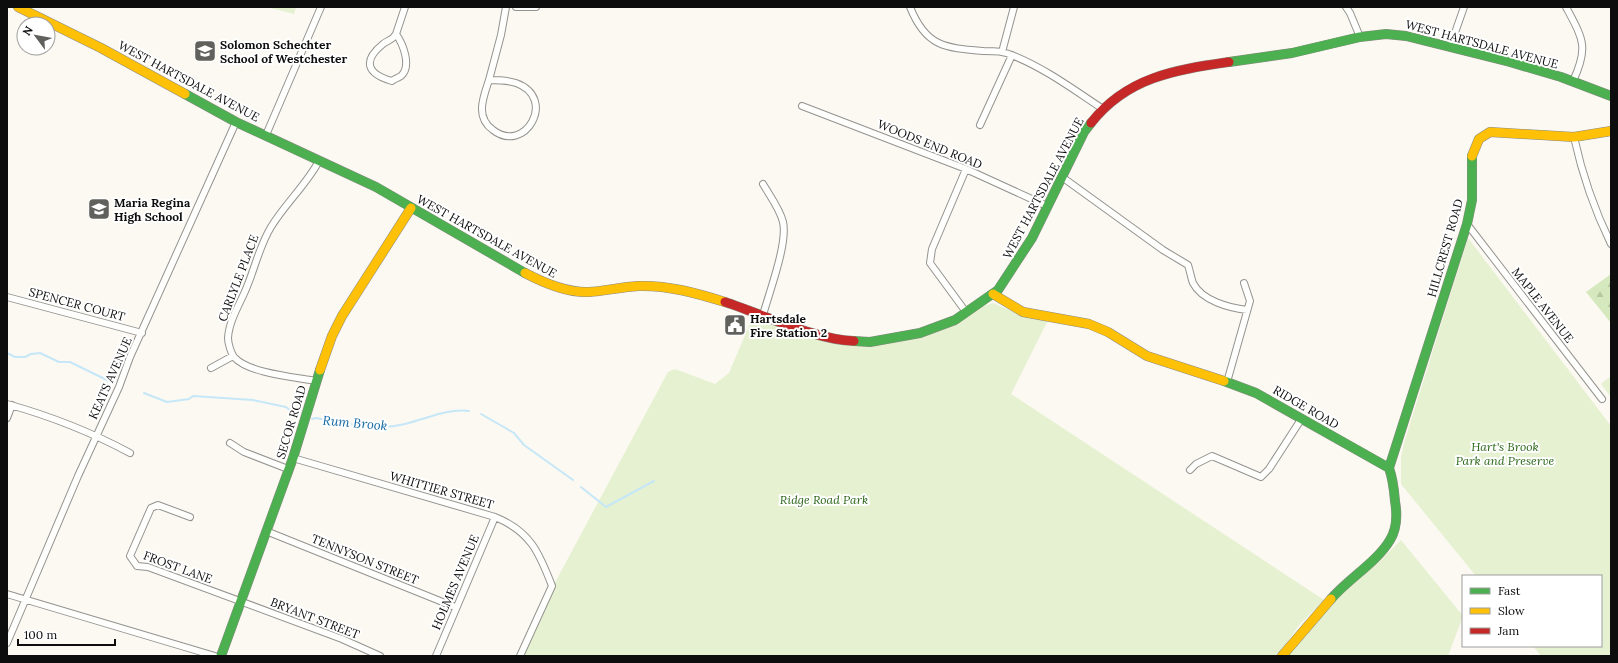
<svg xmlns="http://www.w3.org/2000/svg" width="1618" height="663" viewBox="0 0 1618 663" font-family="Lora,serif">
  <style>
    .forest { fill: url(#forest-firs) }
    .park { fill: #e5f1d0 }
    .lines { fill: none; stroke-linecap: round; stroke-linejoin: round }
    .stream { stroke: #c6e7f7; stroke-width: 2 }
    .street-casing { stroke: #949390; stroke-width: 8 }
    .fast-casing { stroke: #8b8a86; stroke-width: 10 }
    .slow-casing { stroke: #8b8a86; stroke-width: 10 }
    .jam-casing { stroke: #8b8a86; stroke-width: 10 }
    .street { stroke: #fefefd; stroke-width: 6 }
    .fast { stroke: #4caf50; stroke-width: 9 }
    .slow { stroke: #ffc107; stroke-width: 9 }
    .jam { stroke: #c62828; stroke-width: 9 }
    .labels { text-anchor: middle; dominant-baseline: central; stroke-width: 4; stroke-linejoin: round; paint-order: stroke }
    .poi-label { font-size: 12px; font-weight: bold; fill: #0d0d0d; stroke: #fff; text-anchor: start }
    .street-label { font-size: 12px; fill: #0d0d0d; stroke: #fff }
    .park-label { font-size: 12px; font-style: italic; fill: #2d671b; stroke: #fff }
    .water-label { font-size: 13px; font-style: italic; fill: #1168a4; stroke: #fff }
  </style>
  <defs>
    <pattern id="forest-firs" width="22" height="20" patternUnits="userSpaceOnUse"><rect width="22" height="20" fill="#d6e9be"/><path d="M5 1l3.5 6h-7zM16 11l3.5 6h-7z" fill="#b6c7a2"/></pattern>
  </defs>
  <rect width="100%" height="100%" fill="#fbf9f1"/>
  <path class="forest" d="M1611,274v49l-25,-31z"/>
  <path class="park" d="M266,7h30l-2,7z
    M1468,238l143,188v230h-70l-8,-10h68v-70h-125l-75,-92v-27l3,-14z
    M993,303l24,10 31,7 -37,74 313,206 -24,24 -23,32h-756l29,-64 118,-220 7,-3 40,15 14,-11 25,-59 118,30 27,-2 30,-8 47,-25z
    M1611,376v21l-10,-13z
    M1401,540l62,76 -15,40h-160l52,-61 40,-34z"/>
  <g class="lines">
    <path class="stream" d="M7,353l8,4h10l6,-3 9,-1 19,9h11l43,21
      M144,393l23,9 22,-3 4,-3 60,4 33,7 10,8
      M481,414l33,19 10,12 49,35
      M312,419l4,-1c29,6 60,13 89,6 21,-5 42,-16 64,-13
      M581,487l25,20 48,-26"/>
    <g class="street-casing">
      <path id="street" d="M516,7h20
        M910,7c16,40 35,41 74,44 11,0 20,0 30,5 32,13 60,34 89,53
        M1346,7l4,6 10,24
        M1566,7c17,32 23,40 7,74
        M396,34c7,10 16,32 5,42 -3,2 -7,3 -9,5 -25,-7 -30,-20 -9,-37 5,-4 10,-4 13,-10z
        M396,34l9,-27
        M1450,47l14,-40
        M1002,52l12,-45
        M489,80c9,0 18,0 27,3 42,15 9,72 -23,47 -18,-13 -10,-32 -4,-50z
        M489,80l12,-45 5,-28
        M802,106l164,63 81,37
        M980,125l32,-70
        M266,135l55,-128
        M1574,137c8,37 20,72 37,107
        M966,169l-34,80 -2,14 36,49
        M1062,177l101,73 25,15c2,6 3,13 5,18 9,18 37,25 54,27
        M1467,224l135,175
        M7,297l135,36
        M763,315c6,-22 25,-72 20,-93 -3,-13 -13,-26 -20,-38
        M211,368l22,-12
        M316,381c-22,-4 -67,-8 -81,-23 -4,-4 -7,-15 -7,-20 1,-19 14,-37 20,-54 8,-20 12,-39 23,-57 14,-23 35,-42 48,-66
        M1227,382l23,-81 -6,-18
        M7,404c43,12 84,28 123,49
        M7,418l5,-13
        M230,443l14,9 44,17
        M293,458l202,59c35,14 44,35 57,69l-32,70
        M1190,470l6,-6 16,-8 49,21 8,-8 33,-51
        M190,517l-32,-12 -7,3 -21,48 7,10 11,1 194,72 38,17
        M266,531l189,76
        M7,594l208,62
        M7,643l71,-167 41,-89 11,-30 106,-235
        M436,656l59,-139"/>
    </g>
    <g class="fast-casing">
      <path id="fast" d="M1229,62l63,-9 68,-16 26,-3 20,2 104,26 51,15 50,19
        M185,94l51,28 140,65 149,86
        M854,341l16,1 50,-9 35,-13 43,-30 34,-52 52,-106 7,-9
        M1224,381l32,12 133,75c4,11 5,21 6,33 2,12 2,28 -5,39 -13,22 -42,39 -59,59
        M1389,468l78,-244 5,-24v-44
        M221,656l72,-198 27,-88"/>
    </g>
    <g class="slow-casing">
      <path id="slow" d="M18,7l83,41 84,46
        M1472,156l7,-17 11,-7 84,5 37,-6
        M525,273c19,10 42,20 64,19 16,-1 32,-5 49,-6 30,-1 58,7 87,16
        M993,294l30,18 66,12 19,8 39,24 77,25
        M320,370l12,-34 10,-20 69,-108
        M1282,656l49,-57"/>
    </g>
    <g class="jam-casing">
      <path id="jam" d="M1091,123c36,-46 84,-53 138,-61
        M725,302c37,12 91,38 129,39"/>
    </g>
    <use href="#street" class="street"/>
    <use href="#fast" class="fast"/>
    <use href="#slow" class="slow"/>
    <use href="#jam" class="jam"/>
  </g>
  <defs>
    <g id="school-square" transform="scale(1.15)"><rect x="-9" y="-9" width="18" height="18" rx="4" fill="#60605d" stroke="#fff"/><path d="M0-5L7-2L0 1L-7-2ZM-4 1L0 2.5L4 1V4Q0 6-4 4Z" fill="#fff"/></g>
    <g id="civic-square" transform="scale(1.15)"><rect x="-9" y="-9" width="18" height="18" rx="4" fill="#60605d" stroke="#fff"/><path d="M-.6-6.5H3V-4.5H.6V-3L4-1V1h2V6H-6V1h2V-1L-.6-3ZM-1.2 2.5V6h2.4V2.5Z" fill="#fff"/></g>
  </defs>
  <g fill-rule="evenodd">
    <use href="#school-square" x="205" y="51"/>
    <use href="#school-square" x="99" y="209"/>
    <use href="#civic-square" x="735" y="325"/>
  </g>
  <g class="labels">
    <g class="poi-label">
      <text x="220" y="44">Solomon Schechter<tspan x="220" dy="14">School of Westchester</tspan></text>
      <text x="114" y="202">Maria Regina<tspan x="114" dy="14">High School</tspan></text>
      <text x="750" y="318">Hartsdale<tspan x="750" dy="14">Fire Station 2</tspan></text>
    </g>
    <g class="street-label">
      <text transform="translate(1482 44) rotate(15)">WEST HARTSDALE AVENUE</text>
      <text transform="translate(189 81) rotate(28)">WEST HARTSDALE AVENUE</text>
      <text transform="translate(930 144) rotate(22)">WOODS END ROAD</text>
      <text transform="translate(1043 188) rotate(-62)">WEST HARTSDALE AVENUE</text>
      <text transform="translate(487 236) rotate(29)">WEST HARTSDALE AVENUE</text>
      <text transform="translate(1445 248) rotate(-74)">HILLCREST ROAD</text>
      <text transform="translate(238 278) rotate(-69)">CARLYLE PLACE</text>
      <text transform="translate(77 304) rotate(15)">SPENCER COURT</text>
      <text transform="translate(1543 305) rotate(52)">MAPLE AVENUE</text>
      <text transform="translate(110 378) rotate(-66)">KEATS AVENUE</text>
      <text transform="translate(1306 407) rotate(30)">RIDGE ROAD</text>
      <text transform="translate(291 422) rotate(-73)">SECOR ROAD</text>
      <text transform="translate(442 490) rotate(16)">WHITTIER STREET</text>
      <text transform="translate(365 559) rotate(22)">TENNYSON STREET</text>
      <text transform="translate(178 567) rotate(20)">FROST LANE</text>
      <text transform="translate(455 582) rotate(-67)">HOLMES AVENUE</text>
      <text transform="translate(315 618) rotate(21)">BRYANT STREET</text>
    </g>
    <g class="park-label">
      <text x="1505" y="446">Hart's Brook<tspan x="1505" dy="14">Park and Preserve</tspan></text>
      <text x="824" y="499">Ridge Road Park</text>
    </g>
    <g class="water-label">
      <text transform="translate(355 423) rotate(5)">Rum Brook</text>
    </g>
  </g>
  <rect width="1618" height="663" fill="none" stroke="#0d0d0d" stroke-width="16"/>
  <rect x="1462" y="575" width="140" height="72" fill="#ffffff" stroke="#9e9e9e"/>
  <rect x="1470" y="588" width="20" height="6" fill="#4caf50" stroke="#9e9e9e"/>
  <text x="1498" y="595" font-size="12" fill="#0d0d0d">Fast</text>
  <rect x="1470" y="608" width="20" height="6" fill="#ffc107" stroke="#9e9e9e"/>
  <text x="1498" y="615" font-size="12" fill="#0d0d0d">Slow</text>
  <rect x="1470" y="628" width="20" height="6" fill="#c62828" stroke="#9e9e9e"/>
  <text x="1498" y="635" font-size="12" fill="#0d0d0d">Jam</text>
  <g transform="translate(36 36) rotate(302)"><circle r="19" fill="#ffffff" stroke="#9e9e9e"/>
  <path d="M0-3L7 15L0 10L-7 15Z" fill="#60605d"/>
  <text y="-6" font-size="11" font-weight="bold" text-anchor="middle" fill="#0d0d0d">N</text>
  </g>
  <path d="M18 639v6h97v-6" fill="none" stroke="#0d0d0d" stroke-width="2"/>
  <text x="24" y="639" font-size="12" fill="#0d0d0d" stroke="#ffffff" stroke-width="3" paint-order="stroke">100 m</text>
</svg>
